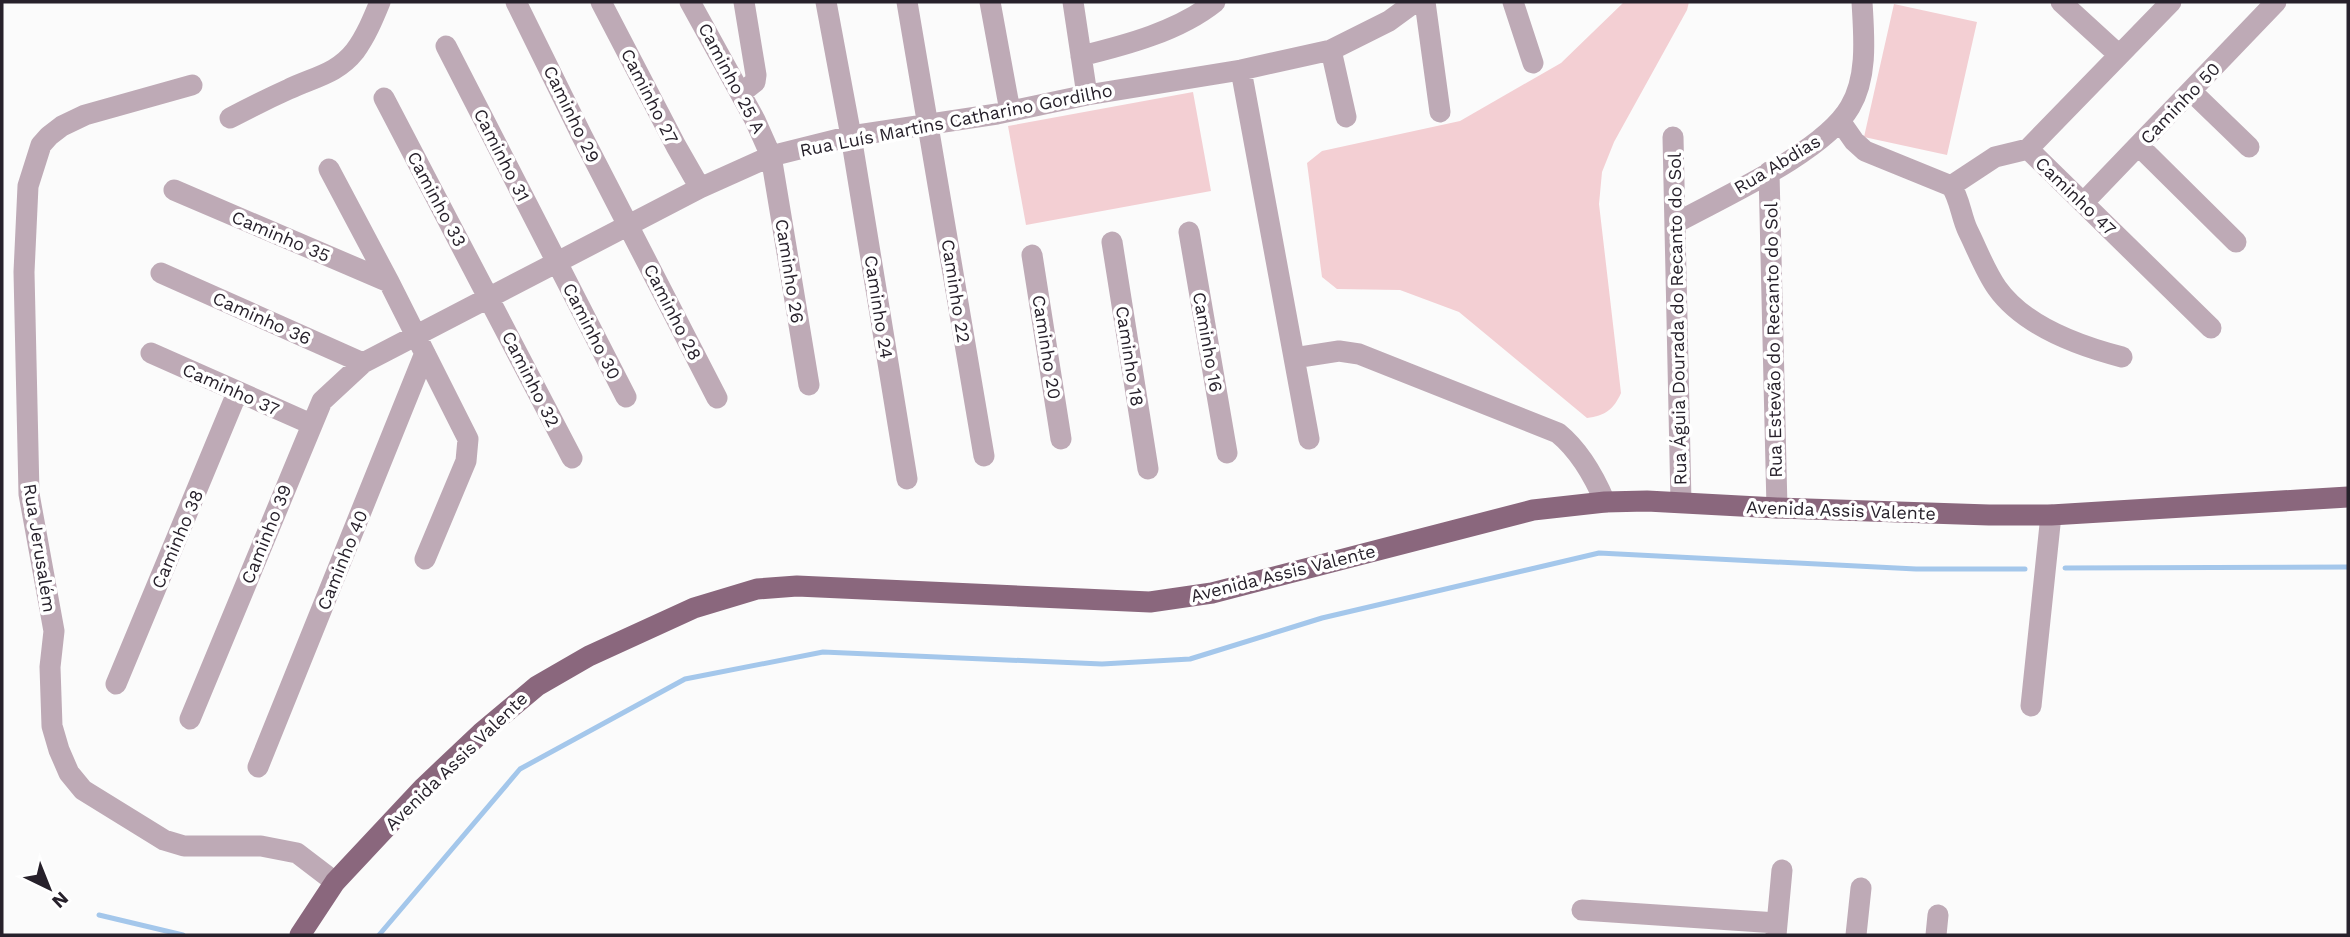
<svg xmlns="http://www.w3.org/2000/svg" width="2350" height="937" viewBox="0 0 2350 937" font-family="'Work Sans',sans-serif">
  <style>
    .green { fill: #f3cfd3 }
    .lines { fill: none; stroke-linecap: round; stroke-linejoin: round }
    .stream { stroke: #a4c7eb; stroke-width: 5 }
    .minor { stroke: #beaab6; stroke-width: 21 }
    .major { stroke: #8a677d; stroke-width: 21 }
    .labels { text-anchor: middle; dominant-baseline: central; stroke-width: 7; stroke-linejoin: round; paint-order: stroke }
    .street-label { font-size: 18px; fill: #27212b; stroke: #fff }
  </style>
  <rect width="100%" height="100%" fill="#fbfbfb"/>
  <path class="green" d="M1624,2h65l-2,8 -73,132 -12,30 -3,32 22,189c-7,16 -16,23 -34,25l-128,-106 -59,-22 -63,-1 -15,-12 -15,-114 15,-12 138,-30 101,-58z
    M1894,4l83,18 -30,133 -83,-18z
    M1193,92l18,99 -185,34 -18,-99z"/>
  <g class="lines">
    <path class="stream" d="M2065,568l283,-1
      M99,915l84,20
      M379,935l141,-166 165,-90 138,-27 279,12 88,-5 132,-41 277,-65 317,16h109"/>
    <path class="minor" d="M516,2l66,134 135,262
      M601,2l75,144 24,42
      M690,2l65,118 16,36 38,229
      M826,2l25,134 56,343
      M907,2l77,454
      M990,2l20,109
      M1073,2l14,93
      M1425,2l15,110
      M1513,2l20,61
      M2061,2l58,53
      M2171,2l-143,147 183,179
      M446,46l180,351
      M1331,50l15,67
      M1081,56c45,-11 98,-25 134,-54
      M1241,70l68,369
      M192,85l-107,30 -23,11 -13,10 -8,9 -13,41 -4,86 5,222 25,137 -4,36 2,59 7,24 10,23 14,17 81,50 20,6h77l36,7 38,29
      M2191,91l58,56
      M741,93l14,-11 1,-7 -12,-73
      M384,98l188,360
      M230,118c19,-10 39,-20 59,-29 25,-12 48,-15 66,-38 11,-15 18,-32 25,-49
      M1840,121l14,20 11,10 86,35c9,12 10,31 17,45 9,18 17,40 29,57 27,38 82,58 125,69
      M1673,137l8,365
      M2139,146l97,96
      M329,169l60,113 79,157 -2,22 -41,98
      M1769,172l8,336
      M1951,186l44,-29 33,-8
      M174,190l215,92
      M2083,203l193,-201
      M1676,223c47,-26 148,-71 174,-116 18,-30 14,-71 12,-105
      M1189,232l38,221
      M1112,242l36,227
      M1032,255l29,184
      M161,273l202,90
      M151,353l160,71
      M1294,358l45,-7 20,3 199,79c22,18 36,43 47,69
      M116,684l121,-291
      M2031,706l20,-191
      M190,719l132,-318 41,-38 337,-175 71,-32 80,-20 146,-22 90,-19 154,-25 90,-20 58,-29 26,-19
      M258,767l167,-414
      M1582,910l195,13
      M1776,935l6,-65
      M1856,935l5,-47
      M1936,935l2,-20"/>
    <path class="major" d="M300,935l35,-53 89,-95 57,-54 56,-47 52,-30 105,-48 63,-19 40,-3 353,16 62,-9 321,-83 72,-8 42,-1 130,7 212,7h62l297,-18"/>
  </g>
  <g class="labels">
    <g class="street-label">
      <text transform="translate(732 78) rotate(62)">Caminho 25 A</text>
      <text transform="translate(650 96) rotate(63)">Caminho 27</text>
      <text transform="translate(2180 103) rotate(-46)">Caminho 50</text>
      <text transform="translate(572 114) rotate(64)">Caminho 29</text>
      <text transform="translate(956 120) rotate(-11)">Rua Luís Martins Catharino Gordilho</text>
      <text transform="translate(502 155) rotate(63)">Caminho 31</text>
      <text transform="translate(1777 164) rotate(-31)">Rua Abdias</text>
      <text transform="translate(2076 196) rotate(44)">Caminho 47</text>
      <text transform="translate(437 199) rotate(62)">Caminho 33</text>
      <text transform="translate(281 236) rotate(23)">Caminho 35</text>
      <text transform="translate(790 271) rotate(81)">Caminho 26</text>
      <text transform="translate(956 291) rotate(81)">Caminho 22</text>
      <text transform="translate(879 307) rotate(81)">Caminho 24</text>
      <text transform="translate(673 312) rotate(63)">Caminho 28</text>
      <text transform="translate(262 318) rotate(24)">Caminho 36</text>
      <text transform="translate(1677 319) rotate(-91)">Rua Águia Dourada do Recanto do Sol</text>
      <text transform="translate(592 331) rotate(63)">Caminho 30</text>
      <text transform="translate(1773 340) rotate(-91)">Rua Estevão do Recanto do Sol</text>
      <text transform="translate(1208 342) rotate(80)">Caminho 16</text>
      <text transform="translate(1047 347) rotate(81)">Caminho 20</text>
      <text transform="translate(1130 356) rotate(81)">Caminho 18</text>
      <text transform="translate(531 379) rotate(63)">Caminho 32</text>
      <text transform="translate(231 389) rotate(24)">Caminho 37</text>
      <text transform="translate(1841 510) rotate(2)">Avenida Assis Valente</text>
      <text transform="translate(266 534) rotate(-68)">Caminho 39</text>
      <text transform="translate(177 539) rotate(-67)">Caminho 38</text>
      <text transform="translate(40 548) rotate(81)">Rua Jerusalém</text>
      <text transform="translate(342 560) rotate(-68)">Caminho 40</text>
      <text transform="translate(1283 573) rotate(-14)">Avenida Assis Valente</text>
      <text transform="translate(456 761) rotate(-44)">Avenida Assis Valente</text>
    </g>
  </g>
  <rect width="2350" height="937" fill="none" stroke="#27212b" stroke-width="7"/>
  <g transform="translate(49 888) rotate(137)" stroke="#ffffff" stroke-width="5" paint-order="stroke">
  <path d="M0-5L12 26L0 18L-12 26Z" fill="#27212b"/>
  <text y="-10" font-size="19" font-weight="bold" text-anchor="middle" fill="#27212b">N</text>
  </g>
</svg>
